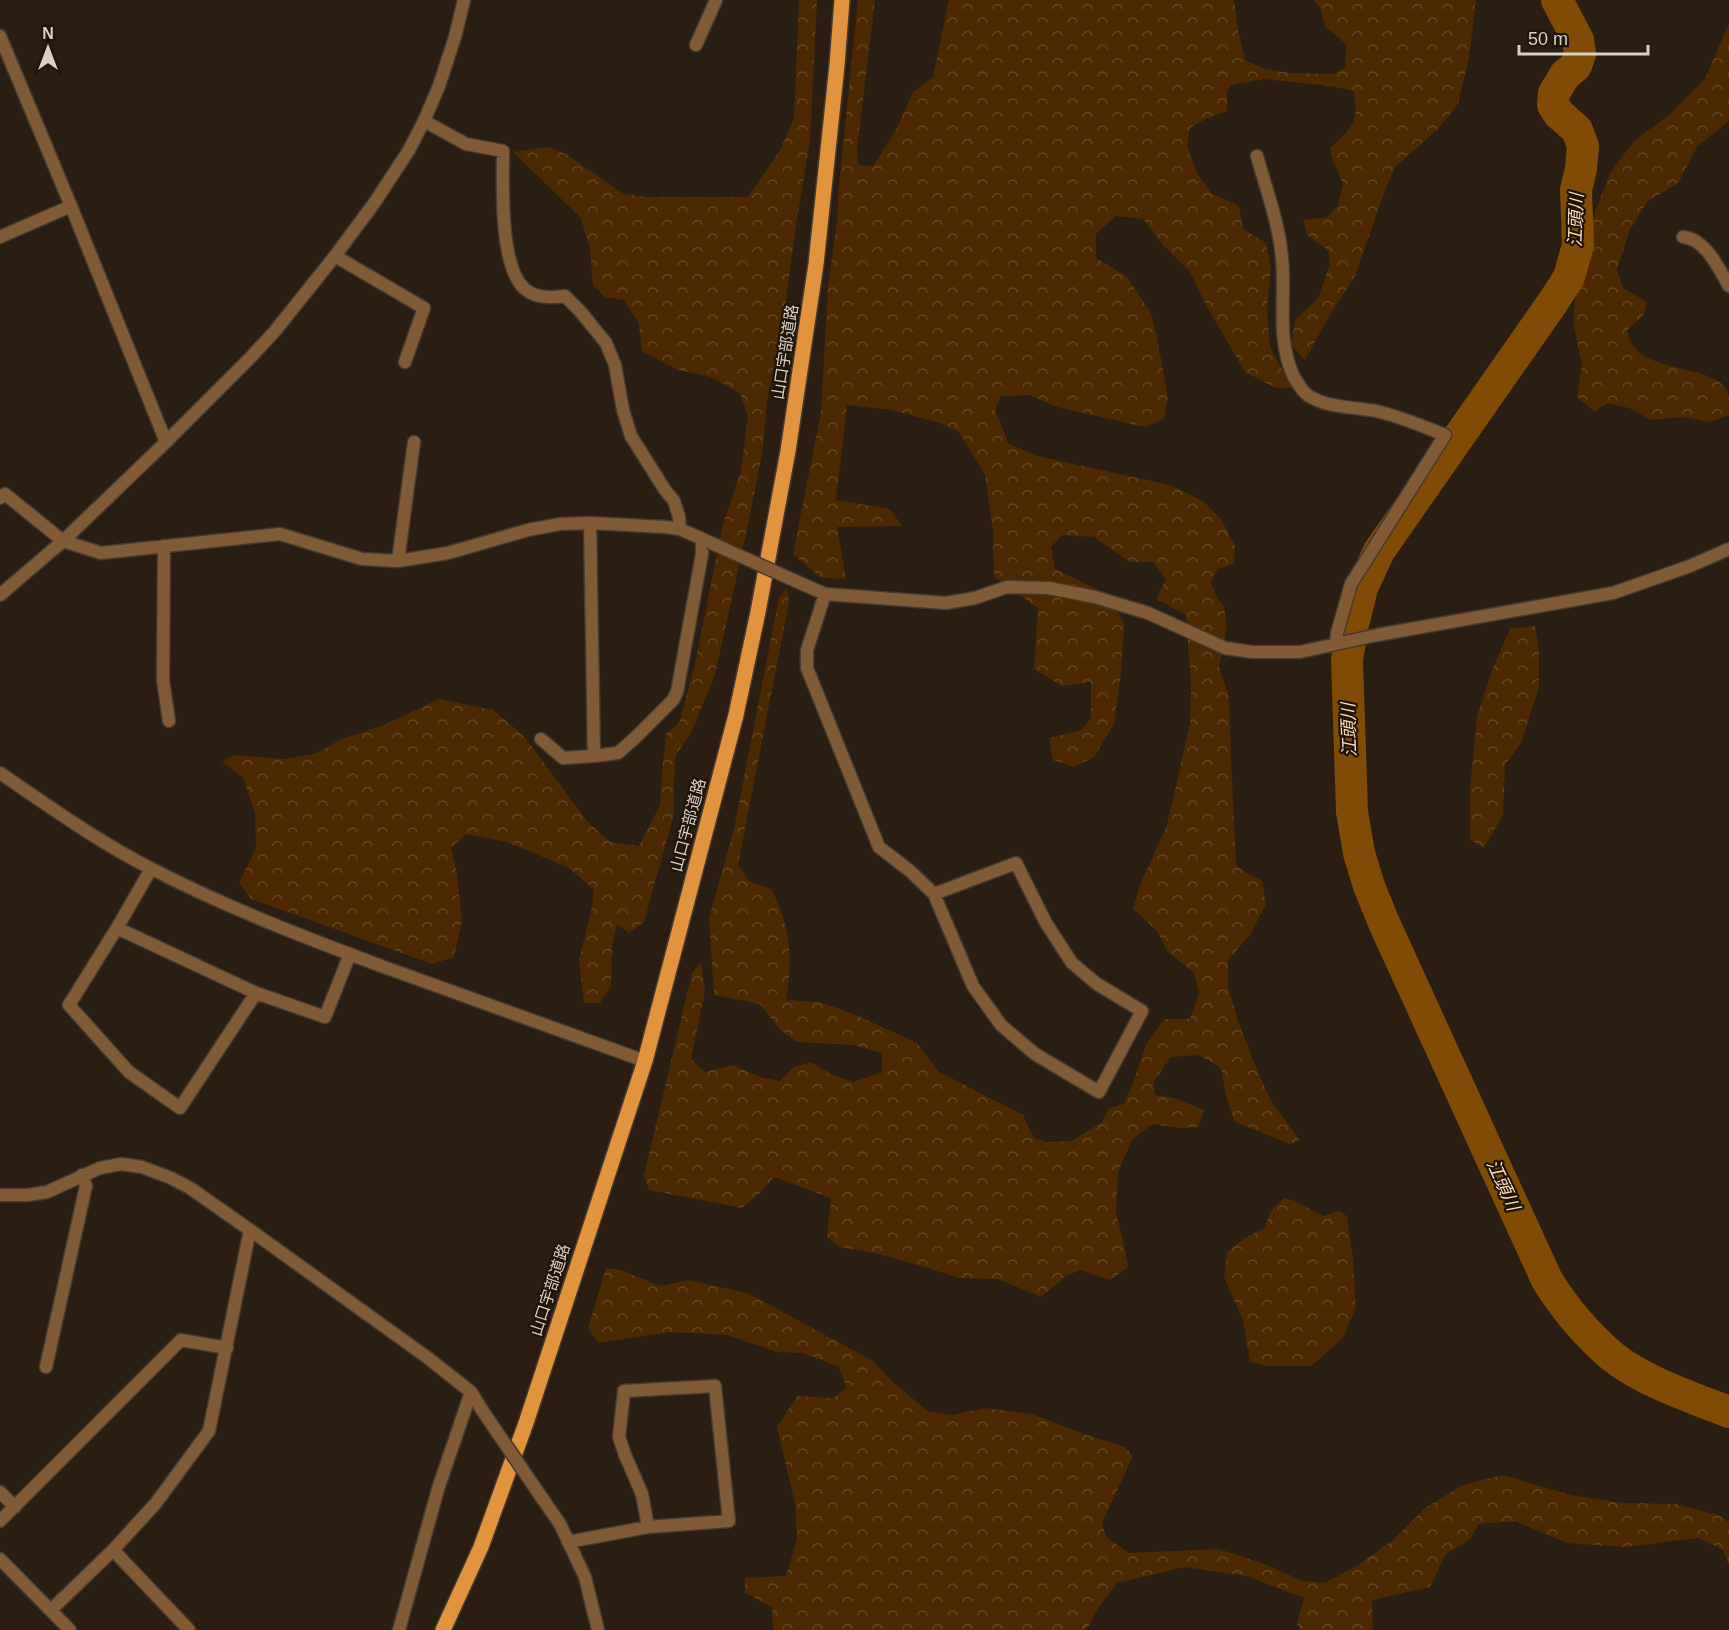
<svg xmlns="http://www.w3.org/2000/svg" width="1729" height="1630" viewBox="0 0 1729 1630" font-family="Arial,'Noto Sans JP',sans-serif">
  <style>
    .forest { fill: url(#forest-crowns) }
    .lines { fill: none; stroke-linecap: round; stroke-linejoin: round }
    .river { stroke: #7f4b05; stroke-width: 32 }
    .minor-casing { stroke: #463a2e; stroke-width: 15 }
    .tertiary-casing { stroke: #463a2e; stroke-width: 15 }
    .primary-casing { stroke: #463a2e; stroke-width: 18 }
    .minor { stroke: #815b35; stroke-width: 12 }
    .tertiary { stroke: #815b35; stroke-width: 12 }
    .primary { stroke: #e2933d; stroke-width: 15 }
    .minor-bridge-casing { stroke: #463a2e; stroke-width: 15; stroke-linecap: butt }
    .minor-bridge { stroke: #815b35; stroke-width: 12 }
    .labels { text-anchor: middle; dominant-baseline: central; stroke-width: 4.5; stroke-linejoin: round; paint-order: stroke }
    .street-label { font-size: 16px; fill: #d9d0c8; stroke: #201408 }
    .water-label { font-size: 18px; font-style: italic; fill: #fcdcbf; stroke: #201408 }
  </style>
  <defs>
    <pattern id="forest-crowns" width="20" height="18" patternUnits="userSpaceOnUse" patternTransform="scale(1.5)"><rect width="20" height="18" fill="#4c2900"/><path d="M2 6a3 3 0 1 1 6 0M12 15a3 3 0 1 1 6 0" fill="none" stroke="#654724"/></pattern>
  </defs>
  <rect width="100%" height="100%" fill="#2a1d11"/>
  <path class="forest" d="M799,0h18l-7,141 -13,78 -13,95 -17,88 -4,47 -15,76 -33,150 -24,58 -15,22 -2,27v32l-30,108 -15,11 -12,-9 -5,21 -1,41 -11,17h-16l-5,-44 12,-47 3,-22 -25,-22 -62,-26 -41,-8 -15,14 6,26 5,47 -8,36 -22,7 -181,-65 -12,-16 17,-35 -1,-35 -12,-35 -21,-16 12,-7 50,4 30,-5 28,-15 42,-14 55,-26 54,11 31,26 63,85 23,21 29,4 21,-41 2,-33 4,-38 13,-11 16,-59 28,-140 18,-53 7,-55 -8,-23 -29,-16 -33,-7 -36,-19 -3,-27 -15,-24 -19,-3 -12,-12 -3,-36 -9,-31 -68,-66 35,-5 18,7 58,40 22,3h102l33,-48 13,-32z
    M858,0h17l-18,149 1,16 15,1 23,-36 17,-38 20,-15 16,-77h285l4,31 7,29 20,9 25,4 44,1 11,-7 2,-22 -22,-19 -5,-18 -6,-8h162l-7,58 -11,46 -19,24 -44,39 -11,26 -29,83 -28,44 -22,40 -14,-16 4,-24 23,-22 12,-34 -2,-14 -21,-15 -4,-15 24,-3 11,-11 5,-22 -11,-26 -2,-10c21,-19 31,-27 23,-57l-22,-5 -68,-7 -32,6 -4,6v20l-22,8 -15,9 -3,18 10,27 14,20 28,13 4,23 23,14 5,26 -4,39 3,39 22,41h-16l-31,-16 -39,-67 -16,-33 -27,-27 -20,-26 -27,-3 -20,18v24l30,18 25,37 6,25 11,59 -4,22 -19,8 -88,-20 -28,-12 -28,1 -6,14 14,34 28,12 133,29 33,16 18,18 14,27 -1,18 -16,5 -7,13 5,13 8,12 3,19 -8,41 10,29 2,62 5,107 12,9 14,7 4,23 -16,31 -22,25v27l11,36 14,37 17,39 30,42 -10,3 -55,-22 -9,-25 -5,-29 -22,-13 -28,2 -17,24 1,14 19,3 30,12 -6,17 -19,1 -27,-4 -20,16 -14,32 -2,41 9,35 3,19 -18,13 -30,-10 -14,6 -25,21 -43,-18 -39,-1 -31,-10 -53,-15 -36,-6 -12,-10 4,-39 -57,-21 -15,17 -17,14 -93,-18 -5,-15 48,-202 9,-11 4,29 -14,68 14,13 28,-7 27,12 20,4 14,-14 17,-5 22,13 20,7 29,-10v-19l-29,-8 -56,-3 -17,-12 -20,-26 -46,-9 -5,-77 25,-89 45,-232 8,-9 2,14 -51,263 11,16 22,8c20,38 22,69 15,111l34,2 36,13 61,28 21,28 85,44 10,22 13,5 26,-1 30,-19 7,-14 15,-4 9,-21 13,-38 18,-26h26l9,-26 -5,-20 -27,-22 -9,-19 -25,-24 7,-23 27,-60 23,-102 1,-38 -5,-70 -30,-16 10,-20 -13,-17h-23l-36,-25 -32,-2 -11,12 4,22 56,27 13,28 -3,49 -7,51 -20,33 -20,10 -21,-7 -4,-22 32,-8 10,-12v-36l-29,4 -28,-17 4,-61 -44,-31 -1,-46 -8,-56 -26,-43 -19,-9 -49,-13 -44,-5 -11,95 54,9 12,17 -65,1 9,52 -25,-1 -28,-24 28,-142 7,-126 9,-64 2,-37z
    M1729,23v98l-32,26 -19,36 -30,18 -18,28 -13,41 6,18 24,14 -4,14 -16,14c8,48 85,30 101,62 1,6 1,17 1,23l-20,7 -26,-5 -32,3 -22,-12 -21,-5 -14,8 -17,-14 5,-32 -9,-43 4,-42 17,-65 16,-42 25,-33 34,-25 36,-36z
    M1535,626l4,25v36l-18,56 -16,22 -2,50 -19,33 -14,-8v-52l7,-72 15,-46 18,-41z
    M1284,1198l11,3 28,15 16,-5 8,5 6,43 3,48 -13,31 -32,28h-44l-17,-4 -7,-42 -19,-43 3,-25 15,-12 22,-12 8,-19z
    M606,1268l15,2 39,16 30,-6 60,14 123,67 20,21 36,30 23,3 33,-7 47,6 55,21 38,12 8,9 -31,67 4,14 23,16 90,-4 43,14 41,18 22,2 33,-18 34,-24 33,-33 38,-23 40,-10 68,20 51,8 54,1 45,12 8,6v43l-6,-15 -24,-12 -75,9 -57,-4 -52,-22 -36,3 -9,15 -24,15 -16,33 -58,13 1,30h-73l-3,-7 7,-25 -57,-22 -62,-9 -68,16 -18,24 -13,23h-313l-1,-23 -27,-14v-15l41,-2 11,-37 -2,-36 -18,-76 20,-31 36,2 14,-10 -8,-21 -36,-14 -26,-1 -50,-17 -57,-3 -72,11 -10,-15z"/>
  <g class="lines">
    <path class="river" d="M1557,0l21,40 2,14 -4,12 -11,9 -11,18 -1,12 6,9 18,16 6,16 -2,23 -5,21 2,55 -9,32 -16,25 -174,249 -17,37 -10,41 -5,31 5,152 7,41 10,33 15,37 163,357c18,29 40,55 66,77 30,24 80,41 116,55"/>
    <g class="minor-casing">
      <path id="minor" d="M0,36l71,170 95,236
        M696,45l20,-45
        M424,121l42,23 37,7c0,33 -4,116 22,138 11,10 27,9 40,7l15,15 26,32 9,22 8,45 8,26 34,54 9,11 5,16 1,12
        M1257,156c9,33 22,67 25,102 4,40 -6,79 11,117 4,7 9,17 16,21 19,12 45,11 67,15 23,5 46,15 69,24l-94,149 -14,49 -1,11
        M0,237l71,-31
        M1683,237c23,2 36,32 46,49
        M335,256l89,52 -19,54
        M0,498l5,-4 58,47 38,12 179,-19 82,25 36,2 50,-8 80,-23 32,-6 30,-1 75,4 15,2 29,13
        M590,523l4,233
        M164,546l-1,134 6,41
        M398,561l16,-119
        M800,583l25,11 121,9 29,-5 32,-11 42,1 46,9 53,16 77,35 27,4h48l77,-17 236,-42 77,-27 39,-17
        M825,594l-18,56v18l72,179 31,24 24,23 39,92 28,39 34,29 64,38 43,-81 -45,-27 -25,-21 -26,-40 -30,-60 -82,31
        M541,739l22,19 31,-2 24,-3 18,-16 37,-37 4,-8 25,-138v-15
        M151,869l-34,59 139,65 69,24 25,-63
        M117,928l-48,77 60,67 51,36 76,-115
        M0,1195h28l19,-3 53,-24 21,-4 21,3 29,11 19,10 60,42 178,128 43,34 11,18
        M46,1367l40,-181 -4,-11
        M0,1492l15,15
        M542,1498l18,26 25,53 13,53
        M0,1521l181,-181 46,8
        M568,1542l80,-15 81,-6 -14,-135 -91,5 -5,46 6,18 17,39 6,33
        M113,1550l76,80
        M0,1559l70,71
        M51,1610l62,-60 43,-47 53,-72 41,-201
        M399,1630l39,-141 33,-97"/>
    </g>
    <g class="tertiary-casing">
      <path id="tertiary" d="M0,595l63,-54 103,-99 84,-84 25,-27 60,-75 40,-54 34,-52 15,-29 15,-35 16,-49 9,-37
        M0,773c50,34 100,70 154,97 74,38 152,68 230,97 87,32 174,63 261,94"/>
    </g>
    <g class="primary-casing">
      <path id="primary" d="M443,1630l38,-83 45,-124 119,-362 91,-346 22,-103 30,-161 28,-187 21,-199 5,-65"/>
    </g>
    <use href="#minor" class="minor"/>
    <use href="#tertiary" class="tertiary"/>
    <use href="#primary" class="primary"/>
    <g class="minor-bridge-casing">
      <path id="minor-bridge" d="M709,542l91,41
        M482,1410l60,88"/>
    </g>
    <use href="#minor-bridge" class="minor-bridge"/>
  </g>
  <g class="labels">
    <g class="street-label">
      <text transform="translate(785 352) rotate(-81)">山口宇部道路</text>
      <text transform="translate(688 825) rotate(-75)">山口宇部道路</text>
      <text transform="translate(550 1290) rotate(-72)">山口宇部道路</text>
    </g>
    <g class="water-label">
      <text transform="translate(1576 220) rotate(-88)">江頭川</text>
      <text transform="translate(1349 730) rotate(-92)">江頭川</text>
      <text transform="translate(1503 1185) rotate(65)">江頭川</text>
    </g>
  </g>
  <g transform="translate(48 48)" stroke="#201408" stroke-width="4.5" paint-order="stroke">
  <path d="M0-4.5L10 22L0 15L-10 22Z" fill="#d9d0c8"/>
  <text y="-9" font-size="16" font-weight="bold" text-anchor="middle" fill="#d9d0c8">N</text>
  </g>
  <path d="M1519 45v9h129v-9" fill="none" stroke="#d9d0c8" stroke-width="3"/>
  <text x="1528" y="45" font-size="18" fill="#d9d0c8" stroke="#201408" stroke-width="4.5" paint-order="stroke">50 m</text>
</svg>
